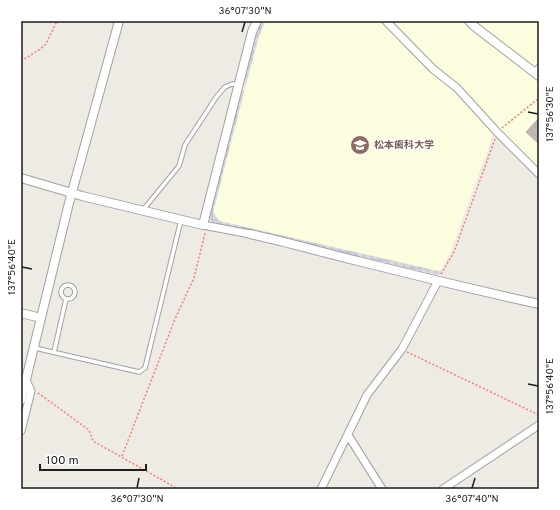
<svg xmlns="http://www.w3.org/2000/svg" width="560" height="510" viewBox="0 0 560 510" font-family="Overpass,'Noto Sans JP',sans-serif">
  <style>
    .education { fill: #fcfcde }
    .plaza { fill: url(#plaza-grid) }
    .building { fill: #beb6b1; stroke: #beb1a7 }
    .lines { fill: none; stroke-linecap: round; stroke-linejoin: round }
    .service-casing { stroke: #a1a1a1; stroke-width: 5.5 }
    .minor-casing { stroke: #a1a1a1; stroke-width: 9 }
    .tertiary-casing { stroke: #a1a1a1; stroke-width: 10 }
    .path { stroke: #ef8074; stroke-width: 1.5; stroke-dasharray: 2 2; stroke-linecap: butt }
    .service { stroke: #fff; stroke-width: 3.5 }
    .minor { stroke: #fff; stroke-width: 7 }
    .tertiary { stroke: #fff; stroke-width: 8 }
    .ticks { fill: none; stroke: #1d1d1d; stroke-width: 1.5 }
    .labels { text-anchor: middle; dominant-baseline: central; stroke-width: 3; stroke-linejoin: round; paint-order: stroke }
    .education-label { font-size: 10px; font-weight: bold; fill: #785e54; stroke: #fff; text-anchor: start }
    .neatline { fill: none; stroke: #1d1d1d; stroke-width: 1.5 }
    .ticks-label { font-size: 10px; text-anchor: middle; fill: #1d1d1d }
  </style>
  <defs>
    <pattern id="plaza-grid" width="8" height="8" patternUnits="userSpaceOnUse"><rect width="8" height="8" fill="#d8d8e3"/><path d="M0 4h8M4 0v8" fill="none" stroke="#b9b9c2"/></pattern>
  </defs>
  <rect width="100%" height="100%" fill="#eeeae4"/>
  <path class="education" d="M265,21h274v150l-38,-37v-3l-3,-3 -4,4 -43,119 -9,18 -3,2 -220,-50 -6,-9 46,-176z"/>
  <path class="plaza" d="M261,21h4l-6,15 -13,47 -2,-3 10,-41z
    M244,91l-31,121 6,9 214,49 6,1 2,-1 -1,4 -2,1 -121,-28 -40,-11 -64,-13 -4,-6 31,-124z"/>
  <path class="building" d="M539,118v26l-13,-12z"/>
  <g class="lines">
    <g class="service-casing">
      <path id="service" d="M533,71l6,-5
        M143,210l36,-44 6,-21 32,-49 8,-9 7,-3 6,1
        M61 292a7 7 0 1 1 14 0a7 7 0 1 1-14 0Z
        M35,348l104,24 6,-4 36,-148
        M54,352l12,-53"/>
    </g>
    <g class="minor-casing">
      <path id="minor" d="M386,21l47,48 24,19 40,44 42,42
        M203,225l47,9
        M21,380h5l5,11 -10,40
        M348,435l34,54
        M321,489l46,-94 35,-46 36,-68
        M443,489l96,-64"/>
    </g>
    <g class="tertiary-casing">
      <path id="tertiary" d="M469,21l5,5 65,50
        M21,178l61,18 121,29 49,-193 5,-11
        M250,234c37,8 74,19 112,28 59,15 118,29 177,42
        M21,313l20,5
        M21,400l48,-197 50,-182"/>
    </g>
    <path class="path" d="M21,61l18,-11 7,-6 11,-23
      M502,128l37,-30
      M441,274l13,-22 41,-113
      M407,352l132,63
      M38,393l51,37 4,11 85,48
      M122,456l53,-137 19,-41 11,-45"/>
    <use href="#service" class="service"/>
    <use href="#minor" class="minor"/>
    <use href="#tertiary" class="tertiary"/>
  </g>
  <path class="ticks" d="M242,32l3,-10M528,112l10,2M22,267l10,2M528,384l10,2M137,488l2,-10M472,488l3,-10"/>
  <defs>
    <g id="university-disc" transform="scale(1)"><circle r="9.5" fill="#8d6e63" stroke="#fff"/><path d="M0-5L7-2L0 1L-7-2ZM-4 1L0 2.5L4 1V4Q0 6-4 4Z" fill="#fff"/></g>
  </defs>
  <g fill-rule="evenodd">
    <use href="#university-disc" x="360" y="145"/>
  </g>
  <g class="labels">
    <g class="education-label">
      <text x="374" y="145">松本歯科大学</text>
    </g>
  </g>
  <rect width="560" height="510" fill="none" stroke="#ffffff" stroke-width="44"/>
  <path d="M40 464v6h106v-6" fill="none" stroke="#1d1d1d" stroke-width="2"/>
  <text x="46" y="464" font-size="12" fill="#1d1d1d" stroke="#ffffff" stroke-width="3" paint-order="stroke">100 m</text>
  <rect x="22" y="22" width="516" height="466" class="neatline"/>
  <g class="ticks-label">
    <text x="245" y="14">36°07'30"N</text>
    <text transform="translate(549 114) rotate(-90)" y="4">137°56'30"E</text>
    <text transform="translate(11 267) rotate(-90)" y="4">137°56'40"E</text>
    <text transform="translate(549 386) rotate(-90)" y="4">137°56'40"E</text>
    <text x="137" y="502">36°07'30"N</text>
    <text x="472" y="502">36°07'40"N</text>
  </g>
</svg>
